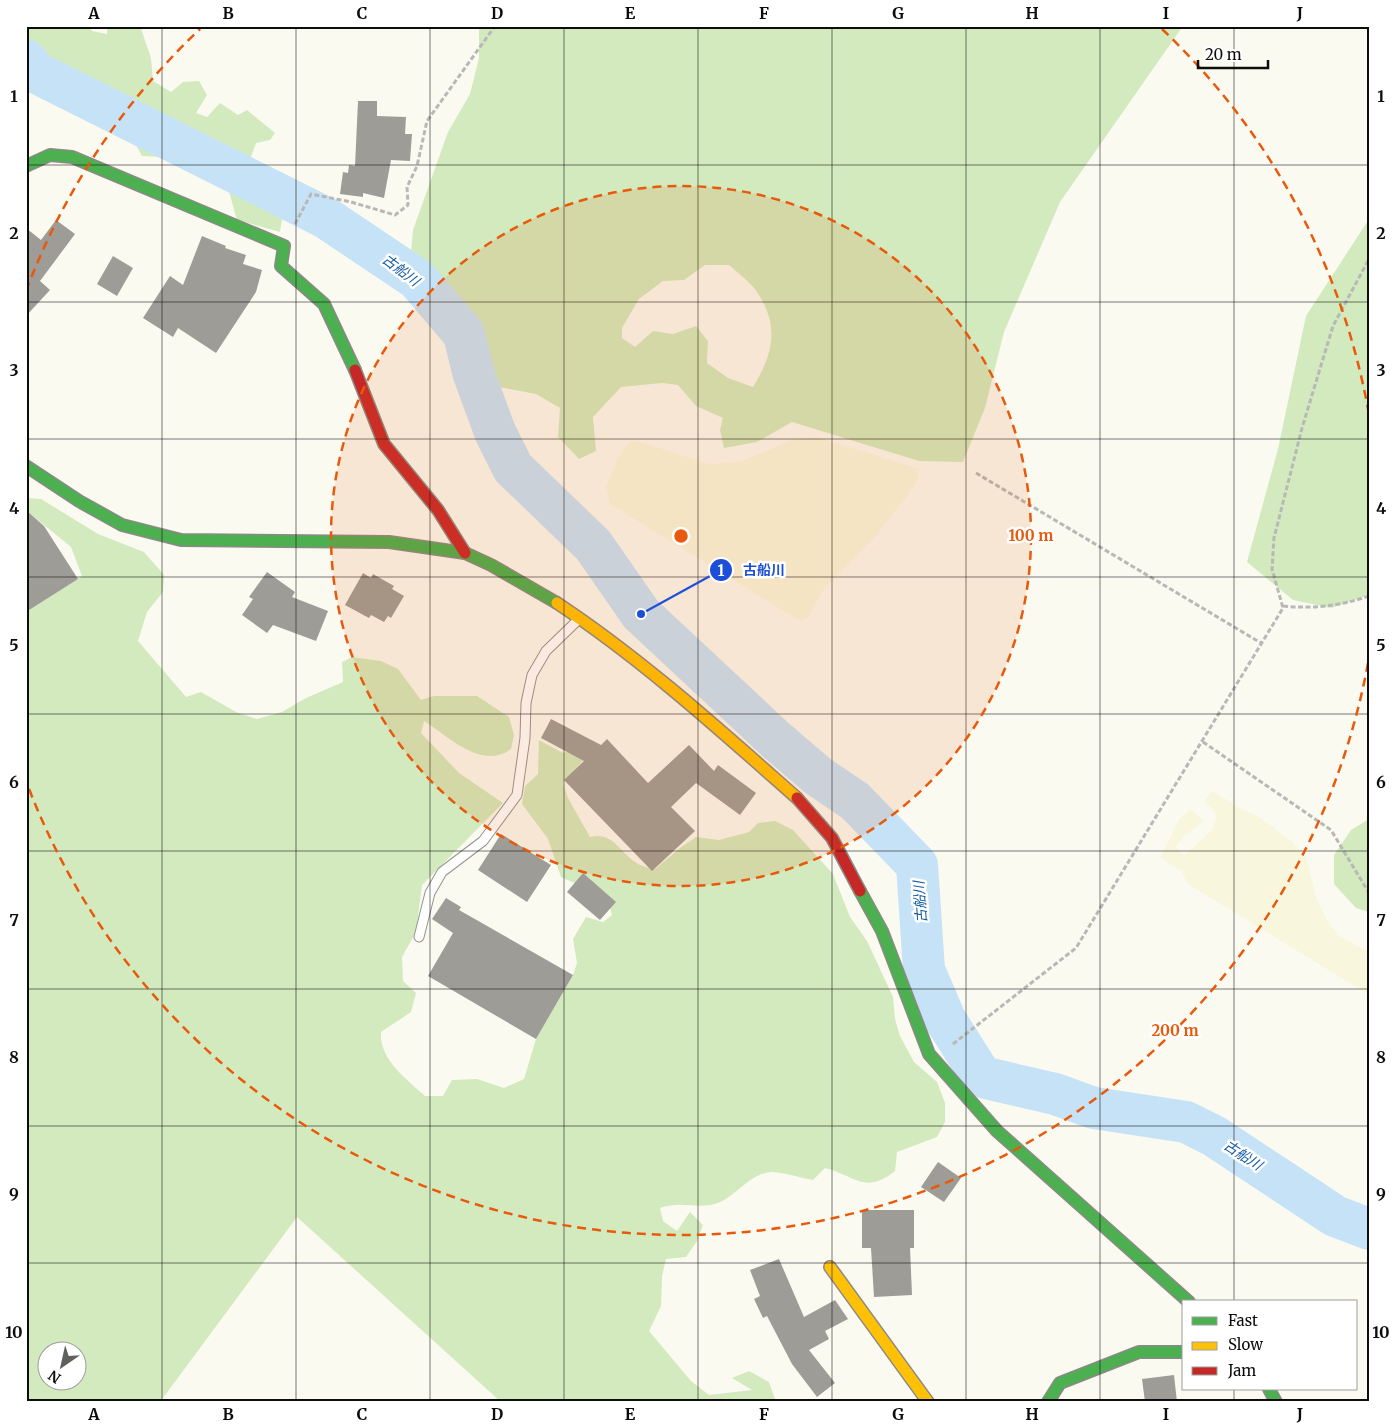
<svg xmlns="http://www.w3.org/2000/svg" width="1395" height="1428" viewBox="0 0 1395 1428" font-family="Merriweather,'Noto Sans JP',serif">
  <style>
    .farmland { fill: #f8f7dd }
    .forest { fill: #d2eabe; fill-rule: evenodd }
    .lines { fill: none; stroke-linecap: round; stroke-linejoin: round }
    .river { stroke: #c6e2f6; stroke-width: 42 }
    .building { fill: #9e9c97 }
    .lane-casing { stroke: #949490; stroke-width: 11 }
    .fast-casing { stroke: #8b8a86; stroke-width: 14 }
    .slow-casing { stroke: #8b8a86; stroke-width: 14 }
    .jam-casing { stroke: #8b8a86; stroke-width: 14 }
    .path { stroke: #b8b8b6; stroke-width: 3; stroke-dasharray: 5 2.5; stroke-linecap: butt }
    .lane { stroke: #fefefd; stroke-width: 9 }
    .fast { stroke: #4caf50; stroke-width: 11 }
    .slow { stroke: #ffc107; stroke-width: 11 }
    .jam { stroke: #c62828; stroke-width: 11 }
    .grid { fill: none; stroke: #0d0d0d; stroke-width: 1; stroke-opacity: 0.55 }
    .ring { fill: none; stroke: #e8590c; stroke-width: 2.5; stroke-dasharray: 9 6 }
    .labels { text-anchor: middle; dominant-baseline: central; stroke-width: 5; stroke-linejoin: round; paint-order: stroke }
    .water-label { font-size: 14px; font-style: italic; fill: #135aa2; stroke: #fff }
    .centre { fill: #e8590c; stroke: #fff; stroke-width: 2.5 }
    .ring-label { font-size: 15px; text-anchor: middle; font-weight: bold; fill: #e8590c; stroke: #fff; stroke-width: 5; stroke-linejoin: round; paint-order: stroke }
    .leader { fill: none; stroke: #1d4ed8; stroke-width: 2 }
    .callout-dot { fill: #1d4ed8; stroke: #fff; stroke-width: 2 }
    .mark-label { font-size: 15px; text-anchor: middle; font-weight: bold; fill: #fff }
    .callout-label { font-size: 14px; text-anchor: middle; font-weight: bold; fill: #1d4ed8; stroke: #fff; stroke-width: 5; stroke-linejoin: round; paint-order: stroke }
    .neatline { fill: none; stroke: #0d0d0d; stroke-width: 2 }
    .grid-label { font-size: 16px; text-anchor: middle; font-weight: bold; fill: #0d0d0d }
  </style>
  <rect width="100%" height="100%" fill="#fbfaf1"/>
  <path class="farmland" d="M817,437l102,32 -1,10 -12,18 -28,36 -54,56 -16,28 -8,4 -190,-117 -4,-17 11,-28 13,-18 14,2 65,21 31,-2 52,-22z
    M1213,791l25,16 21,10 34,25 13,14 10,41 13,27 12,13 28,15v43l-181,-111 -7,-13 -21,-13 19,-39 11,-10 14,12 -21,16 -7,11 9,7 28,-26 4,-15 -13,-13z"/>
  <path class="forest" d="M26,26h63l3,5 15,3v-8h33l11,32 2,23 18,11 12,-10 16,-1 8,14 -11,18 11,4 13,-14 18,12 9,-5 28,23 -5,7 -14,3 -12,33 -1,13 22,8 18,15 -3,20 -43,-12 -11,-39 -44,-23 -40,-2 -25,-45 -28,-9 -28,-30 -28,-17 -7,1z
    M481,26h702l-123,176 -56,130 -19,76 -22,54 -44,-1 -127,-39 -35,20 -33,6 -4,-18 3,-12 -27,-12 -18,-21 -16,-2 -41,4 -28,30 3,34 -17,8 -21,-22 2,-29 -24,-14 -37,-7 -31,-14 -24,-37 -2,-26 -18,-33 -14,-12 3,-35 35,-98 22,-38 9,-36v-29zM705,265h24c9,8 21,17 28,27 23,35 16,62 -4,95l-25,-9 -21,-15 1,-22 -12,-15 -23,8 -20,-3 -18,16 -13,-9v-10l17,-29 24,-18 21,-1z
    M1369,219v376l-38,13 -38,-8 -46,-38 31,-113 28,-133z
    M28,498l13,1 57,35 46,18 20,23 -1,17 -16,20 -9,29 48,56 15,-5 35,20 21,7 25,-7 24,-14 37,-16 -1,-20 10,-5 29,4 17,8 23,31 13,-4h43l32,21 5,18 -3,14c-29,22 -63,-13 -87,-28l-3,12 38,40 44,30 -81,82 -6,47 -14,25 1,24 13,12 -5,19 -30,20c-2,27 25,47 44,64h18l9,-16 25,-1 27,9 20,-9 12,-40 37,-64 4,-12 -4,-24 13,-22 17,5 9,-7 -5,-17 -46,-21 -13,-38 -26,-35 3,-18 13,-12 1,-34 24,13 14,-5h17l-31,35 5,15 22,39c25,-6 31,19 50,28 4,2 10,3 15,4l25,-21 16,-11 23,3 30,-8 9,-9 17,-2 18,9 40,44 17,43 17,24 26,56 2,22 5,17 14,26 23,20 8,21v19l-8,15 -40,15 -2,19c-30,24 -39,5 -70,-3l-12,12c-13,-2 -29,-8 -42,-8 -25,2 -37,30 -61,33 -18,3 -31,-4 -50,3l3,13 14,10 13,-19 13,13 -6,16 -11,16 -20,2 -4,17 -1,30 -12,25 42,50 18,14 43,-5 -20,-12 17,-7 20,11 7,20h-275l-204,-185 -137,185h-134v-790l56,-36 -11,-29 -45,-37zM48,1350h30v30h-30z
    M1369,819v93l-13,-4 -22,-24v-29l17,-25z"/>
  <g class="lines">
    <path class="river" d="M26,60l9,12 291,146 91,61 47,55 9,38 22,60 18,36 80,77 48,69 135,126 42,36 37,25 62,64 7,105 21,49 34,54 7,5 69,16 39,14 92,14 28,14 121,80 34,13"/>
  </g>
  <path class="building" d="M358,101h19v15l29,1 -1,17h7l-2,27 -19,-1 -7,38 -21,-5v4l-23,-3 3,-22 5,1 1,-8 6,1z
    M56,220l19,14 -35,47 10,9 -24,26v-88l15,12z
    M202,236l24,10 -1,2 21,7 -3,9 19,6 -6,22 -40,61 -38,-25 -5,9 -30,-19 27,-42 13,9z
    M113,256l20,12 -16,28 -20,-12z
    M26,510l18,16 34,53 -52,33z
    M267,572l28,20 -3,5 36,14 -12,30 -43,-16 -6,8 -25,-18 11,-16 -4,-2z
    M363,573l8,5 2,-4 21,12 -2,3 12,7 -13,22 -3,-2 -4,6 -13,-7 -2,3 -24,-13z
    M551,719l50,26 6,-6 41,44 41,-38 25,26 4,-6 38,28 -16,22 -44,-32 -25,24 24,24 -43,40 -88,-91 20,-19 -43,-23z
    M501,834l50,31 -24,37 -49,-32z
    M583,873l33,29 -16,18 -33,-28z
    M446,898l15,9 -2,3 114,65 -37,64 -108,-63 25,-43 -21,-14z
    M938,1162l23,16 -17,24 -23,-15z
    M862,1210h52v38h-4l2,47 -38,2 -3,-49h-9z
    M779,1259l25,58 31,-17 13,19 -23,12 4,8 -20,11 26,33 -18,14 -25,-33 -25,-48 -4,2 -9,-19 6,-3 -10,-26z
    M1174,1375l3,27h-32l-3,-23z"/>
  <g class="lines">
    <g class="lane-casing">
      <path id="lane" d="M419,937l11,-44 12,-21 41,-31 34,-46 8,-57 1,-35 6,-28 14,-24 32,-31"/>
    </g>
    <g class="fast-casing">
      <path id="fast" d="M26,166l24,-11 22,2 212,89 -3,20 43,38 31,66
        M26,466l53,35 43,24 59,15 208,2 76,11 26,12 66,38
        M860,891l22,40 47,123 68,77 192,171
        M1269,1389l7,13
        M1048,1402l12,-19 79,-31h45"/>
    </g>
    <g class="slow-casing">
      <path id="slow" d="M557,603c86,57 163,127 240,195
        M830,1267l98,135"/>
    </g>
    <g class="jam-casing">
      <path id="jam" d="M355,370l29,74 54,66 27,43
        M797,798l35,40 28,53"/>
    </g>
    <path class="path" d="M295,224l16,-30 40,8 44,13 13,-10 -1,-18 10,-21 10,-45 68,-95
      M976,473l285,170
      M1283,606c30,3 57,0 86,-10
      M1203,742l128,88 38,63
      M953,1044l123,-96 207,-340 -11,-39 2,-31 28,-110 31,-102 36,-67"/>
    <use href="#lane" class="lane"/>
    <use href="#fast" class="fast"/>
    <use href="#slow" class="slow"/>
    <use href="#jam" class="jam"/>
  </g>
  <path class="grid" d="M162,26v1376M296,26v1376M430,26v1376M564,26v1376M698,26v1376M832,26v1376M966,26v1376M1100,26v1376M1234,26v1276M26,165h1343M26,302h1343M26,439h1343M26,577h1343M26,714h1343M26,851h1343M26,989h1343M26,1126h1343M26,1263h1343M1234,1389v13"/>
  <circle cx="681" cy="536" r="350" fill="#e8590c" fill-opacity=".12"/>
  <g class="ring">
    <circle cx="681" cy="536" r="350"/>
    <path d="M1368 663A699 699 0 0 1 26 781M26 291A699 699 0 0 1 200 29M1162 29A699 699 0 0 1 1368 409"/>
  </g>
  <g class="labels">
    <g class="water-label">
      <text transform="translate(401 270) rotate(37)">古船川</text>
      <text transform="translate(920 902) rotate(-94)">古船川</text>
      <text transform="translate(1243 1155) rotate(33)">古船川</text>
    </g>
  </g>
  <circle cx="681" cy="536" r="8" class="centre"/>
  <g class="ring-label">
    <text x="1031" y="541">100 m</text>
    <text x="1175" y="1036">200 m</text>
  </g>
  <path class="leader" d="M641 614L721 570"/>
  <g class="callout-dot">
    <circle cx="641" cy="614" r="5"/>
    <circle cx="721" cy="570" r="12"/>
  </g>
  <g class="mark-label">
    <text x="721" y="576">1</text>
  </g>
  <g class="callout-label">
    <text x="764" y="575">古船川</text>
  </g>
  <rect width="1395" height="1428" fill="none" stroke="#ffffff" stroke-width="55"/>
  <rect x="1182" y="1300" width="175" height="90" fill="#ffffff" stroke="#9e9e9e"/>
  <rect x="1192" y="1317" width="25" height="8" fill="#4caf50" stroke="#9e9e9e"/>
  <text x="1228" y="1326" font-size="15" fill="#0d0d0d">Fast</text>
  <rect x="1192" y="1342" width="25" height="8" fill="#ffc107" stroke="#9e9e9e"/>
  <text x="1228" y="1350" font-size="15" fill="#0d0d0d">Slow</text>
  <rect x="1192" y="1367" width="25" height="8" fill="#c62828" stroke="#9e9e9e"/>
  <text x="1228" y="1376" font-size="15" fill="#0d0d0d">Jam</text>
  <g transform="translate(62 1366) rotate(214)"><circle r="24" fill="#ffffff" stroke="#9e9e9e"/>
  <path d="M0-4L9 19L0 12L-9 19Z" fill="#60605d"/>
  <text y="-8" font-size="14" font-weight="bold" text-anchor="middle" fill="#0d0d0d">N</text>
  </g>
  <path d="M1198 60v8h70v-8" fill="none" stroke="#0d0d0d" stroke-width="2.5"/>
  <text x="1205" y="60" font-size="15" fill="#0d0d0d" stroke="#ffffff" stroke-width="4" paint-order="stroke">20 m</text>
  <rect x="28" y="28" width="1340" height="1372" class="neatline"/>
  <g class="grid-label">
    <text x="94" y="19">A</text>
    <text x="228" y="19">B</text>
    <text x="362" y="19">C</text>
    <text x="497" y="19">D</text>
    <text x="630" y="19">E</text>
    <text x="764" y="19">F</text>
    <text x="898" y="19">G</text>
    <text x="1032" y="19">H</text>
    <text x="1166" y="19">I</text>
    <text x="1300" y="19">J</text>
    <text x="14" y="102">1</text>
    <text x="1381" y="102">1</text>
    <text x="14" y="239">2</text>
    <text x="1381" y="239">2</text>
    <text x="14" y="376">3</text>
    <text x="1381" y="376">3</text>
    <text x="14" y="514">4</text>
    <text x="1381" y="514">4</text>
    <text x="14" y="651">5</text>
    <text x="1381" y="651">5</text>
    <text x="14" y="788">6</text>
    <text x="1381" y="788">6</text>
    <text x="14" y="926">7</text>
    <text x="1381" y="926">7</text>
    <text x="14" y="1063">8</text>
    <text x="1381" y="1063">8</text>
    <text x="14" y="1200">9</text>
    <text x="1381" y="1200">9</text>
    <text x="14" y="1338">10</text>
    <text x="1381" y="1338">10</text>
    <text x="94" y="1420">A</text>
    <text x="228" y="1420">B</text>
    <text x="362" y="1420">C</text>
    <text x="497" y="1420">D</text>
    <text x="630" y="1420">E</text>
    <text x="764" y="1420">F</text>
    <text x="898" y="1420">G</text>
    <text x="1032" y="1420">H</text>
    <text x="1166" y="1420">I</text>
    <text x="1300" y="1420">J</text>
  </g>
</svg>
